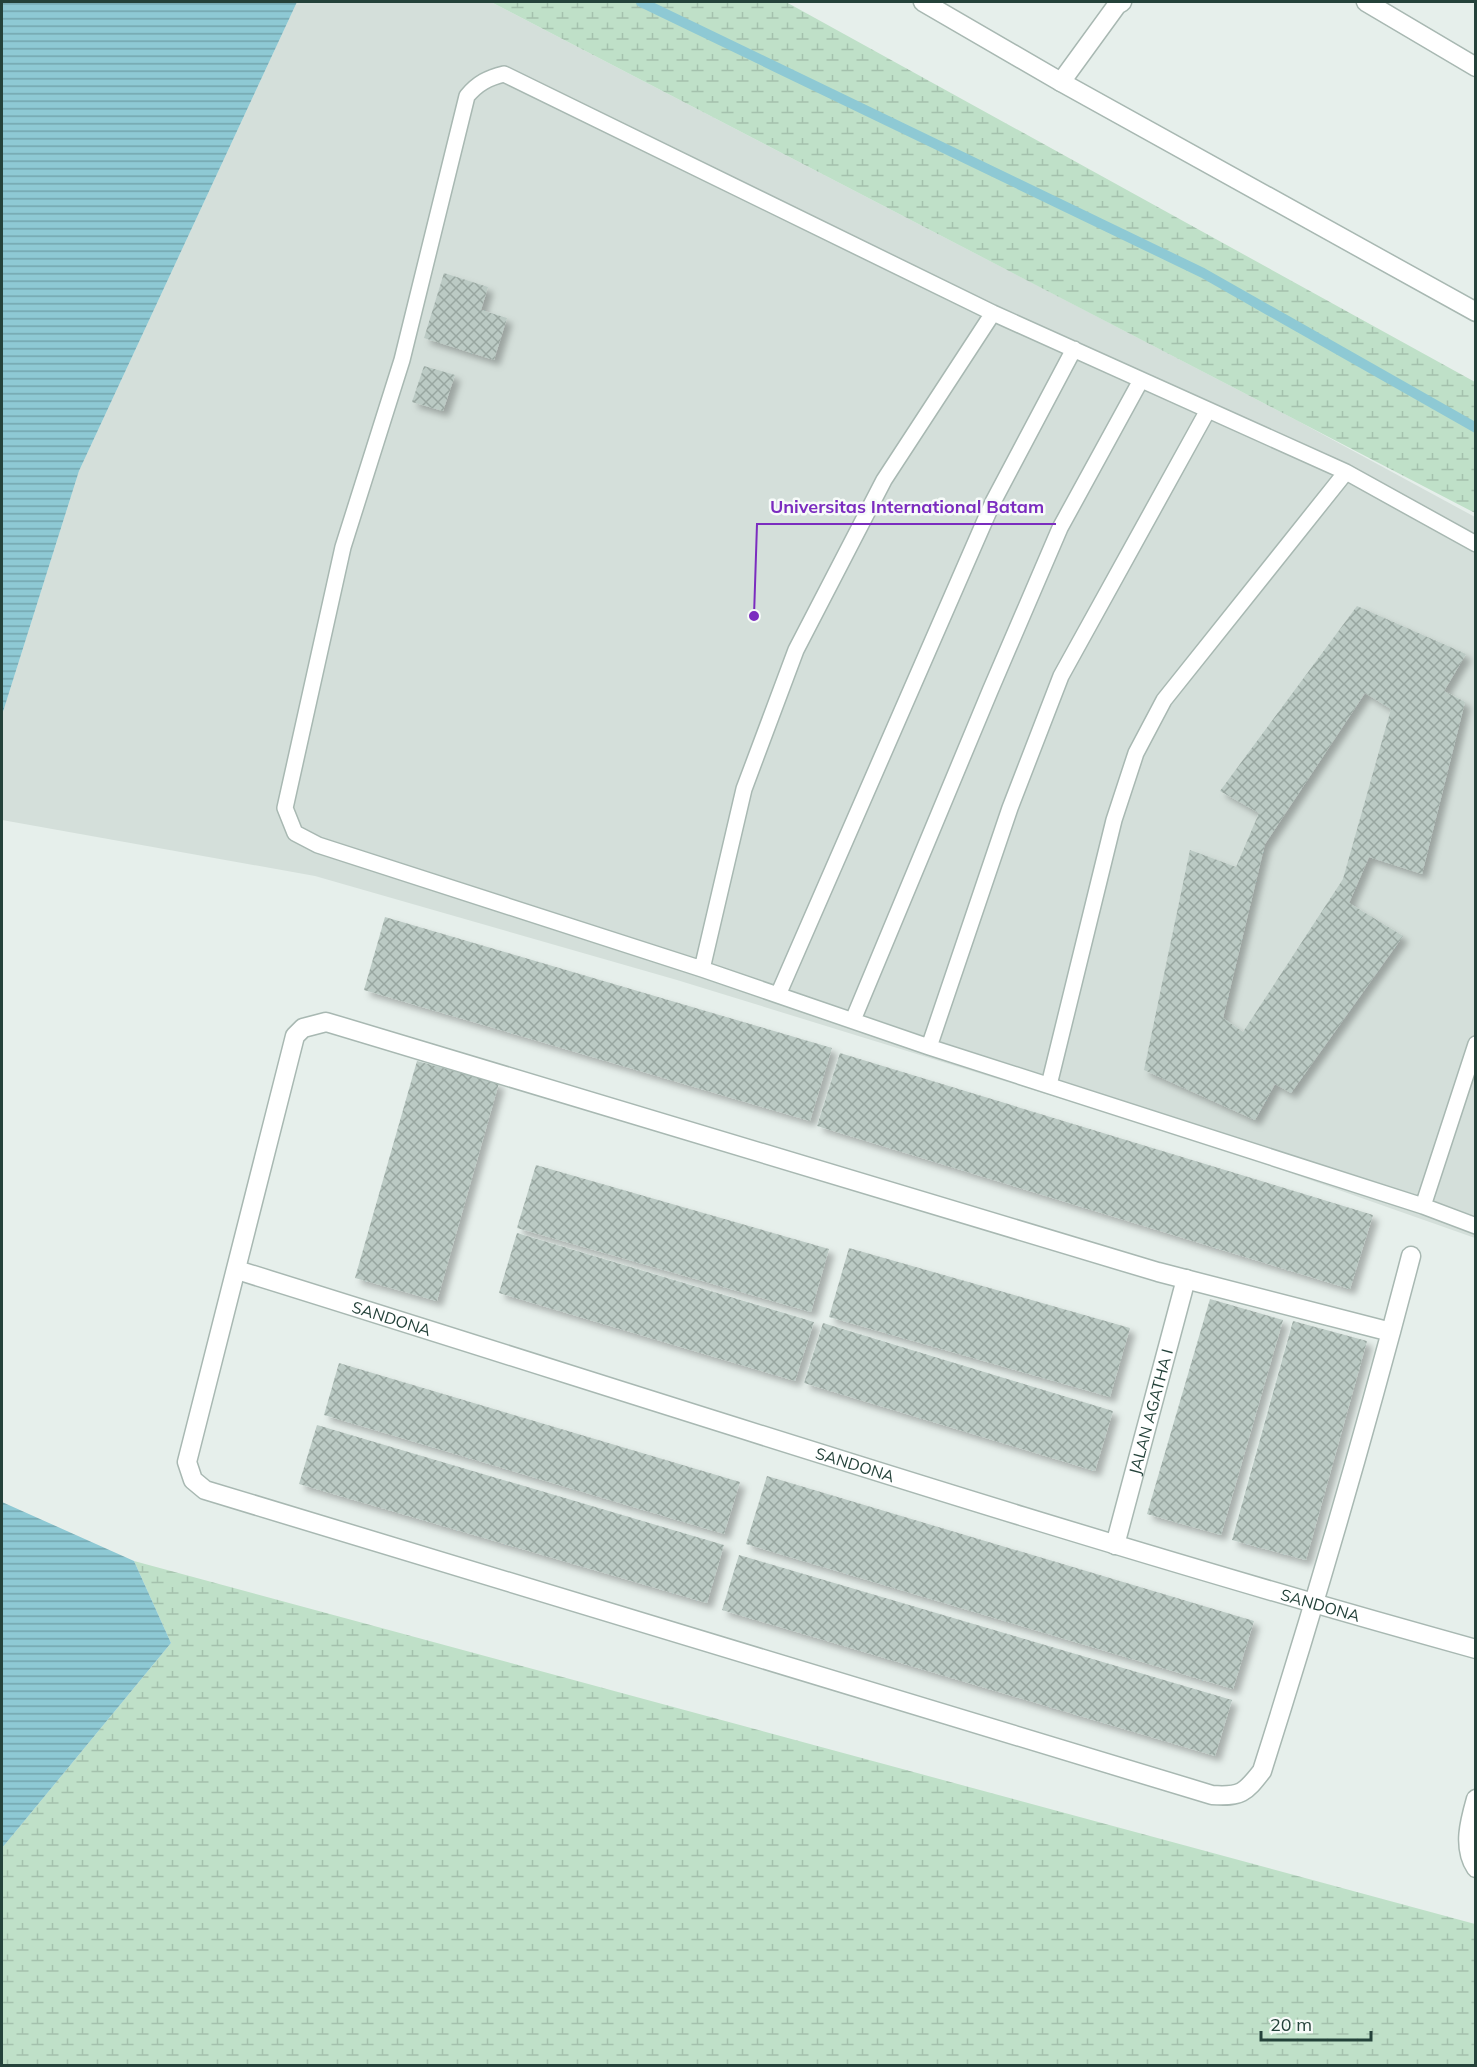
<svg xmlns="http://www.w3.org/2000/svg" width="1477" height="2067" viewBox="0 0 1477 2067" font-family="Mulish,sans-serif">
  <style>
    .built { fill: #d4dfda }
    .wetland { fill: url(#wetland-marsh) }
    .water { fill: url(#water-rules) }
    .lines { fill: none; stroke-linecap: round; stroke-linejoin: round }
    .stream { stroke: #8ec9d4; stroke-width: 10 }
    .building { fill: url(#building-cross-hatch); fill-rule: evenodd; filter: url(#shadow) }
    .lane-casing { stroke: #a8b8b2; stroke-width: 18 }
    .street-casing { stroke: #a8b8b2; stroke-width: 21 }
    .lane { stroke: #fff; stroke-width: 15 }
    .street { stroke: #fff; stroke-width: 18 }
    .labels { text-anchor: middle; dominant-baseline: central; stroke-width: 5; stroke-linejoin: round; paint-order: stroke }
    .street-label { font-size: 16px; fill: #24423a; stroke: #f7fbf9 }
    .leader { fill: none; stroke: #7b2cbf; stroke-width: 2 }
    .callout-dot { fill: #7b2cbf; stroke: #f7fbf9; stroke-width: 2 }
    .callout-label { font-size: 18px; text-anchor: middle; font-weight: bold; fill: #7b2cbf; stroke: #f7fbf9; stroke-width: 5; stroke-linejoin: round; paint-order: stroke }
  </style>
  <defs>
    <pattern id="wetland-marsh" width="20" height="14" patternUnits="userSpaceOnUse" patternTransform="scale(1.5)"><rect width="20" height="14" fill="#bfe0c8"/><path d="M1 5h8M5 5V1M11 12h8M15 12V8" fill="none" stroke="#a4c1ad"/></pattern>
    <pattern id="water-rules" width="6" height="5" patternUnits="userSpaceOnUse" patternTransform="scale(1.5)"><rect width="6" height="5" fill="#8ec9d4"/><path d="M0 2.5h6" fill="none" stroke="#74a5ad"/></pattern>
    <pattern id="building-cross-hatch" width="8" height="8" patternUnits="userSpaceOnUse" patternTransform="scale(1.5)"><rect width="8" height="8" fill="#bbcac4"/><path d="M0 0l8 8M0 8l8-8" fill="none" stroke="#98a6a0"/></pattern>
    <filter id="shadow"><feDropShadow dx="5.5" dy="5.5" stdDeviation="3" flood-color="#0004"/></filter>
  </defs>
  <rect width="100%" height="100%" fill="#e6efeb"/>
  <path class="built" d="M297,2h194l807,419 177,96v721l-270,-95 -528,-163 -362,-104 -313,-56v-105l77,-244z"/>
  <path class="wetland" d="M491,2h295l689,380v131z
    M134,1561l1341,363v141l-1473,1v-218l169,-205z"/>
  <path class="water" d="M2,2h295l-218,469 -77,244z
    M2,1502l132,59 37,82 -169,205z"/>
  <g class="lines">
    <path class="stream" d="M641,2l562,271 273,155"/>
  </g>
  <path class="building" d="M444,273l44,14 -7,23 26,8 -13,42 -70,-22z
    M424,366l31,9 -12,36 -31,-9z
    M1357,606l109,48 -22,37 21,11 -43,172 -53,-17 -20,46 54,33 -112,157 -16,-9 -20,36 -111,-50 46,-220 46,17 23,-54 -39,-22zM1365,693l26,16 -48,170 -100,153 -20,-14 42,-174z
    M385,917l447,131 -22,73 -446,-131z
    M840,1053l533,162 -23,74 -533,-163z
    M417,1061l82,22 -62,218 -82,-23z
    M536,1165l293,84 -18,63 -294,-84z
    M517,1233l297,89 -19,59 -296,-88z
    M849,1248l281,80 -20,69 -281,-80z
    M1210,1299l73,21 -62,215 -74,-21z
    M1293,1321l74,20 -61,219 -74,-20z
    M823,1323l290,88 -18,60 -291,-88z
    M339,1363l401,119 -16,52 -400,-119z
    M317,1425l407,120 -17,58 -408,-119z
    M767,1476l487,145 -21,68 -487,-145z
    M739,1555l493,145 -17,56 -493,-146z"/>
  <g class="lines">
    <g class="lane-casing">
      <path id="lane" d="M1476,544l-130,-72 -353,-159 -489,-239c-16,4 -26,9 -37,22l-65,264 -59,187 -58,261 10,25 23,12 384,124 227,78 494,159 53,20
        M702,969l42,-180 52,-139 88,-170 109,-167
        M778,995l215,-493 81,-153
        M853,1020l137,-329 70,-163 81,-148
        M929,1047l81,-239 51,-132 147,-266
        M1049,1085l65,-265 22,-67 28,-53 182,-228
        M1423,1206l53,-162"/>
    </g>
    <g class="street-casing">
      <g id="street">
        <path d="M923,2l138,80 415,230"/>
        <path d="M1366,2l110,65"/>
        <path d="M1061,82l56,-77 5,-3"/>
        <path id="s1" d="M237,1270c412,128 822,264 1239,379"/>
        <path d="M1391,1332l-233,-60 -832,-250 -23,6 -8,8 -108,426 6,18 12,10 1007,305c29,2 33,-2 50,-24 54,-170 104,-342 149,-515"/>
        <path id="s2" d="M1115,1545l71,-266"/>
        <path d="M1476,1799c-6,21 -14,48 0,69"/>
      </g>
    </g>
    <use href="#lane" class="lane"/>
    <use href="#street" class="street"/>
  </g>
  <g class="labels">
    <g class="street-label">
      <text stroke="none"><textPath href="#s1" startOffset="162">SANDONA</textPath></text>
      <text stroke="none"><textPath href="#s2" startOffset="138">JALAN AGATHA I</textPath></text>
      <text stroke="none"><textPath href="#s1" startOffset="648">SANDONA</textPath></text>
      <text stroke="none"><textPath href="#s1" startOffset="1134">SANDONA</textPath></text>
    </g>
  </g>
  <path class="leader" d="M754 616L757 524H1056"/>
  <circle class="callout-dot" cx="754" cy="616" r="6"/>
  <g class="callout-label">
    <text x="907" y="513">Universitas International Batam</text>
  </g>
  <rect width="1477" height="2067" fill="none" stroke="#24423a" stroke-width="6"/>
  <path d="M1261 2031v9h110v-9" fill="none" stroke="#24423a" stroke-width="3"/>
  <text x="1270" y="2031" font-size="18" fill="#24423a" stroke="#f7fbf9" stroke-width="4.5" paint-order="stroke">20 m</text>
</svg>
